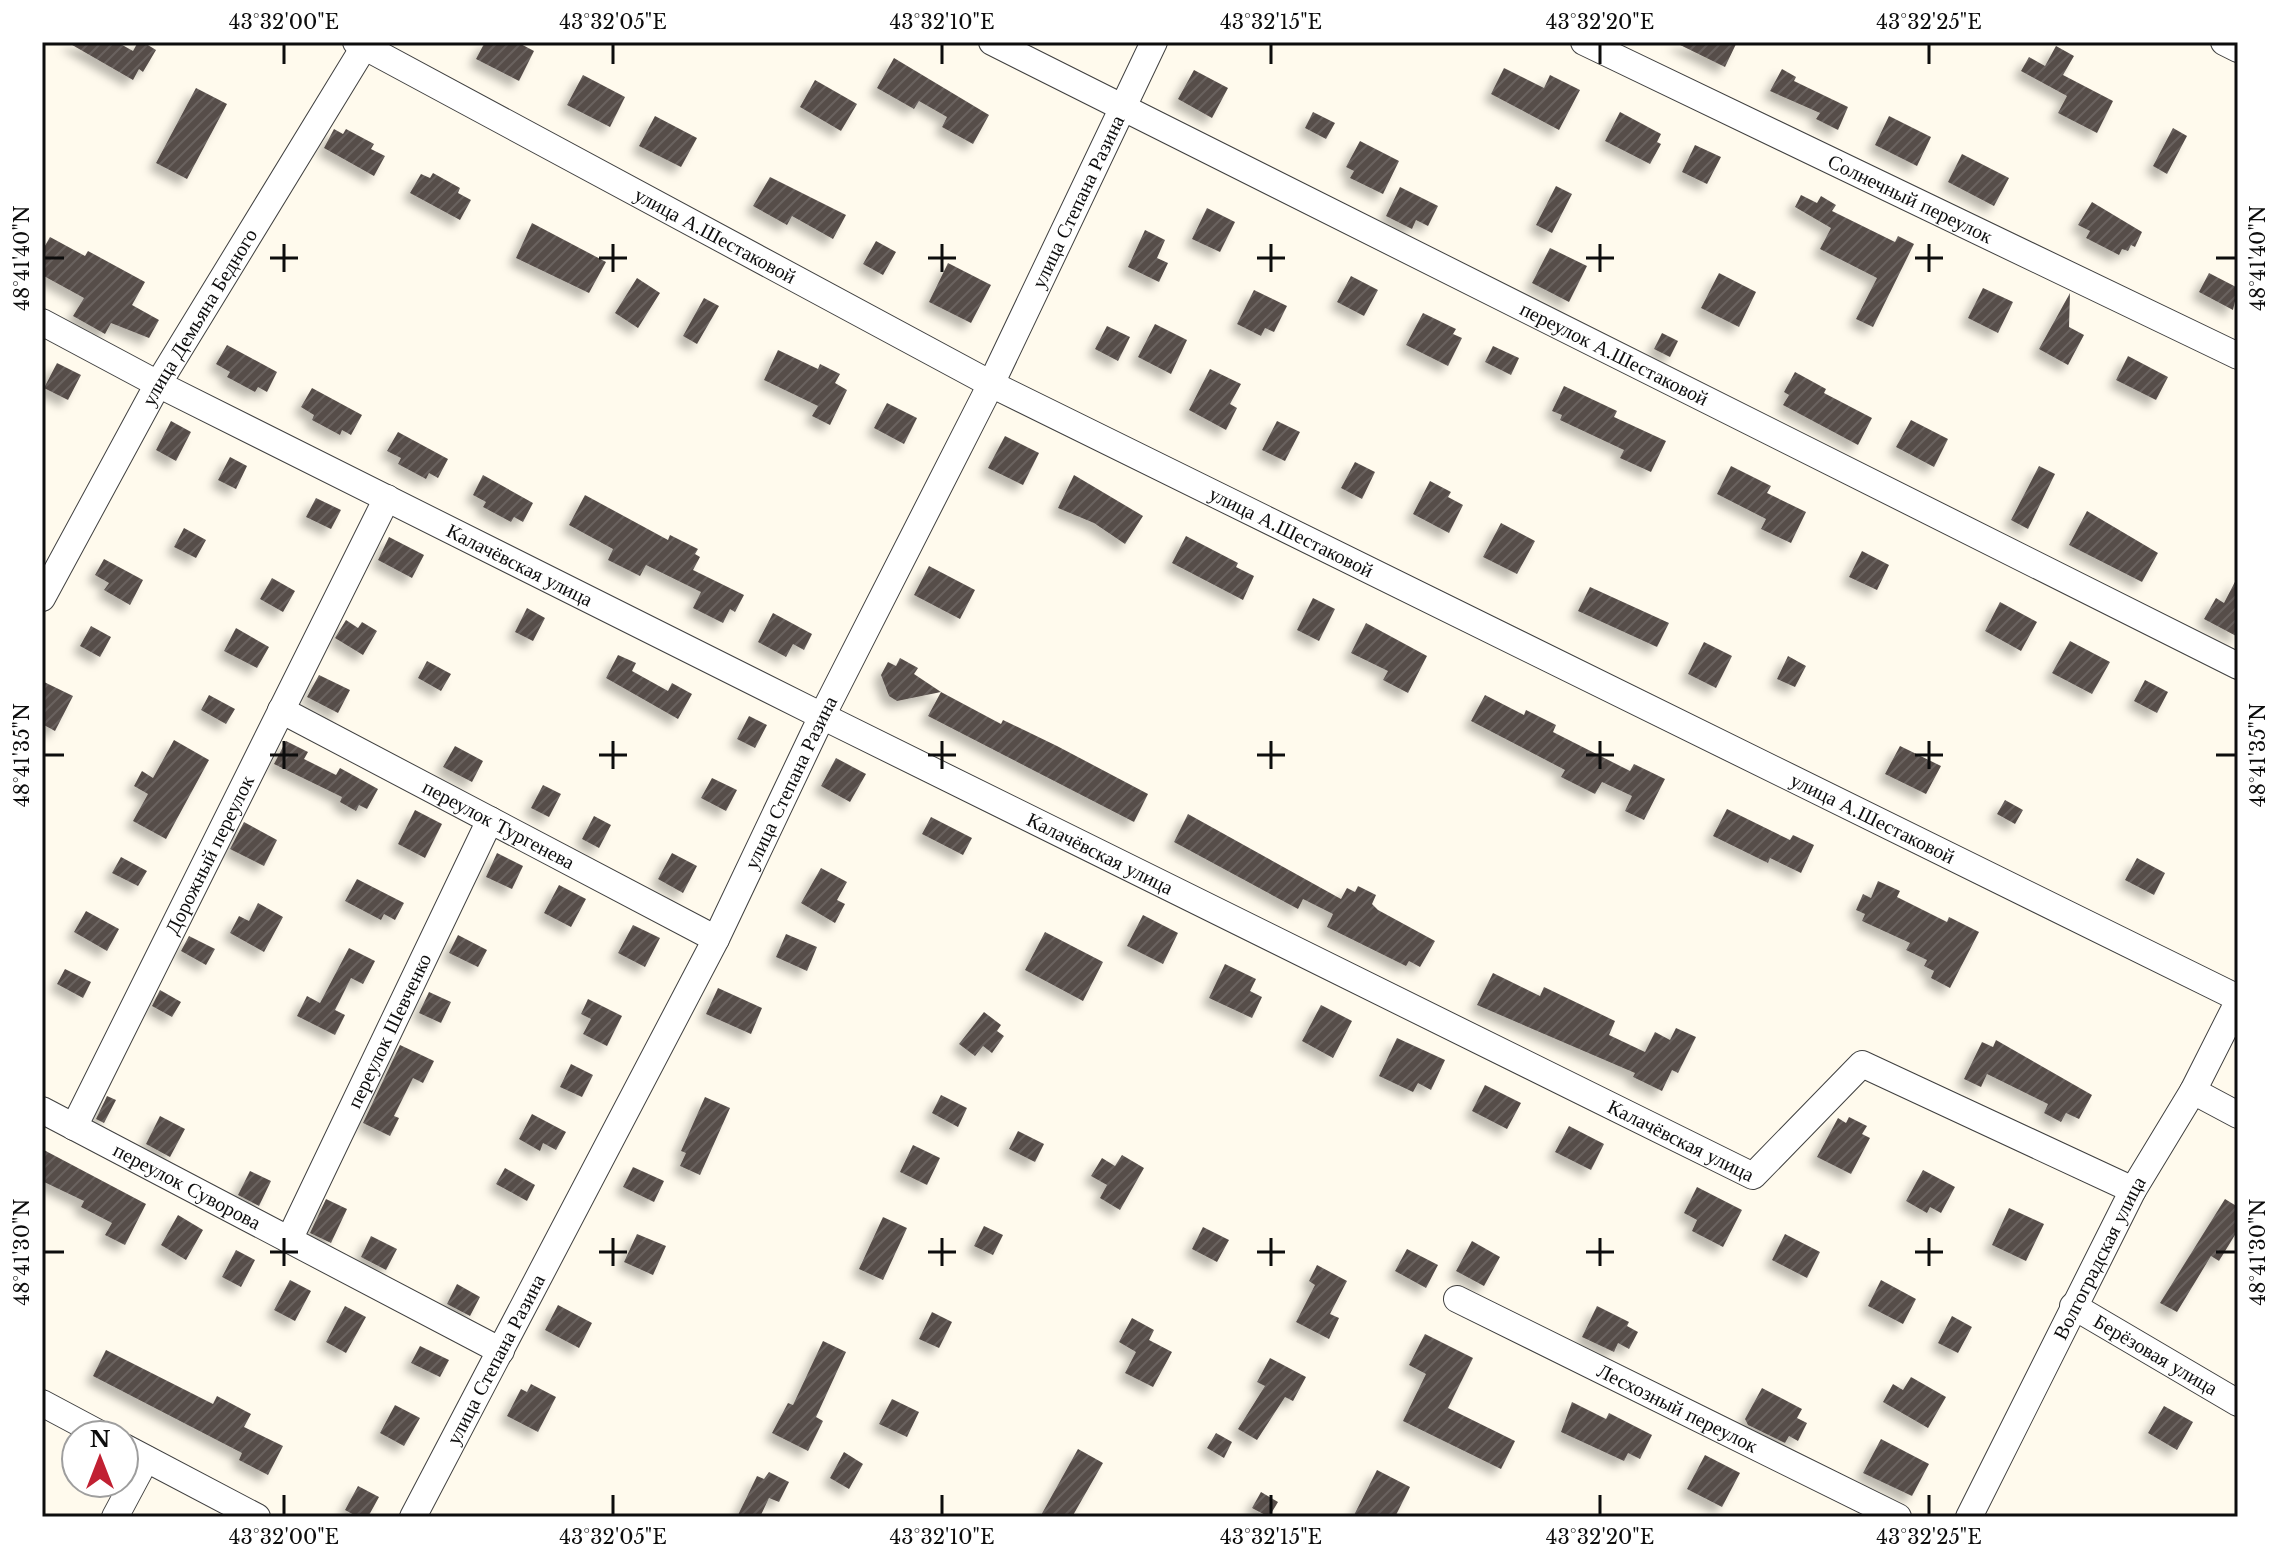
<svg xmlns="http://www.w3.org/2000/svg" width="2280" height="1559" viewBox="0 0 2280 1559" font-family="'Libre Baskerville',serif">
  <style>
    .building { fill: url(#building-hatch); filter: url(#shadow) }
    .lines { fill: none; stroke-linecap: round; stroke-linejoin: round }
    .minor-casing { stroke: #404040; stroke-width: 28 }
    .minor { stroke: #fff; stroke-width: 26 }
    .ticks { fill: none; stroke: #0d0d0d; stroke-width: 3 }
    .labels { text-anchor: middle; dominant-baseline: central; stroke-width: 8; stroke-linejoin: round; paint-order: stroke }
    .street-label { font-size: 20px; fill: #0d0d0d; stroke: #fff }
    .neatline { fill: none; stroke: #0d0d0d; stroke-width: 3 }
    .ticks-label { font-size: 20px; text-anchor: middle; fill: #0d0d0d }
  </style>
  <defs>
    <pattern id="building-hatch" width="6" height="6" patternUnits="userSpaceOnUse" patternTransform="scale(2)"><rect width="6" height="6" fill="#564d49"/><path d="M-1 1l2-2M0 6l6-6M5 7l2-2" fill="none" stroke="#69625f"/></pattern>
    <filter id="shadow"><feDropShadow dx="-7" dy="7" stdDeviation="4" flood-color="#0004"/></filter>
  </defs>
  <rect width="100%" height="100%" fill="#fffaed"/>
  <path class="building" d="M67,42h50l16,9 5,-9h5l13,8 -13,22 -4,-3 -6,11z
    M485,42h32l17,9 -15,30 -43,-22z
    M1674,42h63l-12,25z
    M2056,46l18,10 -11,19 50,26 -16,32 -39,-20 9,-17 -46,-25 8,-14 16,9z
    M894,58l95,57 -16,29 -31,-17 5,-10 -28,-16 -5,8 -37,-21z
    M1504,68l40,20 6,-13 30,15 -21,40 -68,-36z
    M1782,69l14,8 -2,4 54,26 -10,23 -22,-11 4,-6 -50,-22z
    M1194,70l34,18 -16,30 -34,-19z
    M583,75l42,22 -15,30 -43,-22z
    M815,80l42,24 -16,27 -41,-24z
    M196,88l31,16 -40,75 -31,-16z
    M1313,112l22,11 -9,16 -21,-11z
    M1620,112l41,22 -4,8 4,2 -11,20 -45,-23z
    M655,116l42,22 -16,29 -42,-21z
    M1889,116l42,21 -14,29 -42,-21z
    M2173,128l14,8 -20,38 -14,-8z
    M334,129l9,5 3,-5 28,15 -3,5 14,7 -11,20 -50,-28z
    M1360,141l39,20 -16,33 -33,-16 4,-7 -8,-4z
    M1695,145l26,12 -14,27 -25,-12z
    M1962,154l47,24 -15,28 -46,-24z
    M433,173l27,15 -2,5 13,7 -11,20 -50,-27 11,-19 9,4z
    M770,177l76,38 -13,24 -41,-23 -5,9 -34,-19z
    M1556,186l16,8 -20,39 -16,-8z
    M1400,187l38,19 -10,20 -12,-6 -4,9 -26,-13z
    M1801,195l16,8 4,-7 15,9 -4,6 63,31 3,-6 16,8 -41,83 -17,-8 21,-41 -57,-29 11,-21 -36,-21z
    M2092,202l50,30 -7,15 -4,-2 -3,6 -6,-2 -3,6 -33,-17 4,-7 -12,-6z
    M1207,208l28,14 -15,30 -28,-13z
    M532,223l74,39 -17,31 -73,-35z
    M1145,230l20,10 -8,18 11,5 -9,19 -31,-15z
    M50,237l35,19 3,-5 57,31 -13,23 27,15 -10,18 -38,-15 -6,11 -32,-18 11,-18 -42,-23v-24z
    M876,241l20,11 -13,23 -20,-11z
    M1550,248l37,18 -18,36 -37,-19z
    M948,263l43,22 -20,38 -42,-21z
    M1719,273l37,19 -17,35 -38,-19z
    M2209,273l29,15 -5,22 -34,-18z
    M1351,276l27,14 -14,26 -27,-14z
    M637,278l23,15 -22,35 -23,-15z
    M1983,288l30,14 -15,31 -30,-15z
    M1254,290l33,16 -13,26 -9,-4 -4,8 -24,-12z
    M2070,293l-1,34 15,8 -16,30 -29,-16z
    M704,298l15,8 -22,38 -14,-8z
    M1423,313l33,16 -3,5 9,4 -14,28 -42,-21z
    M1155,324l32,16 -16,34 -33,-17z
    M1107,326l23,11 -12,24 -23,-12z
    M1662,333l16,8 -8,16 -16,-8z
    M227,345l50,27 -10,20 -9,-5 -3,5 -28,-15 3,-5 -14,-8z
    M1493,346l26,12 -8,17 -26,-13z
    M778,350l40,19 2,-5 20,10 -5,9 12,7 -17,35 -18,-9 6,-10 -54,-26z
    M2128,356l40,21 -12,23 -40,-20z
    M57,363l24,12 -13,25 -24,-12z
    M1210,369l31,15 -11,20 7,4 -11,22 -37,-20z
    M1795,372l31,17 -2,4 48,25 -14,27 -75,-40 6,-10 -5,-3z
    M1564,386l53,25 -3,6 52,24 -15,31 -31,-14 4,-8 -64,-30 2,-5 -10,-4z
    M312,388l50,27 -11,20 -9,-5 -2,5 -28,-15 2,-5 -13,-8z
    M887,403l30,15 -13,26 -30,-16z
    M1911,420l37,19 -14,28 -38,-20z
    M171,421l20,11 -15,29 -20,-11z
    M1277,421l23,11 -15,29 -23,-11z
    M398,432l50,27 -10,19 -9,-5 -3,6 -28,-15 3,-6 -14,-7z
    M1005,436l34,17 -16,32 -35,-17z
    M230,457l17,9 -11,23 -18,-9z
    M1355,462l20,10 -13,27 -21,-11z
    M1731,466l40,20 -4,7 39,19 -15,31 -30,-14 5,-10 -49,-25z
    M2039,466l16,8 -27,55 -17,-9z
    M483,475l50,28 -10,19 -9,-5 -3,5 -28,-15 3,-5 -13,-7z
    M1074,475l69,41 -18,28 -31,-21 -36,-15z
    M1430,481l21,11 -3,5 15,8 -14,28 -36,-19z
    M585,495l83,45 2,-5 28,14 -3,5 5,3 -7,13 51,25 -9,17 -5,-3 -7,14 -30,-15 8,-16 -55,-27 -6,11 -32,-16 5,-11 -44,-24z
    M316,498l25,12 -10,19 -25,-12z
    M2087,511l71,42 -16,29 -73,-37z
    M1501,523l34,18 -18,33 -34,-17z
    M184,528l22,12 -10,18 -22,-11z
    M1186,536l52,27 -2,4 18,9 -11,24 -71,-37z
    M389,537l35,18 -12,23 -34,-18z
    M1862,551l27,14 -12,25 -28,-13z
    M104,559l39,21 -13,25 -26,-15 5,-7 -14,-8z
    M929,566l46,24 -15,29 -46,-24z
    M2238,576v61l-34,-18 12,-21 8,5z
    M272,578l23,13 -12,21 -23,-13z
    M1590,587l79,36 -12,24 -79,-36z
    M1313,598l22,11 -16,32 -22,-11z
    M2000,602l37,20 -16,29 -36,-20z
    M527,608l18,10 -12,23 -18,-9z
    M773,613l39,21 -8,16 -11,-6 -7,13 -28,-15z
    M346,620l12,8 4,-6 15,9 -14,24 -28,-17z
    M1366,623l61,33 -19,37 -25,-13 5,-9 -37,-18z
    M91,626l20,11 -11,20 -20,-11z
    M236,628l33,19 -12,21 -33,-17z
    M2070,641l40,21 -18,32 -40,-21z
    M1704,642l28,14 -16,32 -28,-14z
    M618,655l18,8 -4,8 36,20 4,-8 20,11 -14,25 -72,-41z
    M1788,656l18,10 -11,21 -18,-8z
    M900,658l18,10 -4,6 27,18 -44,9 -8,-5 -8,-21 7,-13 8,4z
    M427,661l24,13 -10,17 -23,-13z
    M319,675l31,15 -12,23 -31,-16z
    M2145,680l23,12 -11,21 -23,-12z
    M42,681l31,15 -18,35 -13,-7z
    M941,692l60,32 2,-4 54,26 91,48 -14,28 -206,-106z
    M209,695l26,14 -9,15 -25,-14z
    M1485,695l39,20 2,-5 30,15 -3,7 77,39 4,-7 31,15 -21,41 -19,-9 7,-15 -30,-14 -7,12 -34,-17 4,-7 -94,-49z
    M749,716l18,9 -12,23 -18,-9z
    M174,740l35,20 -43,79 -33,-18 15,-27 -14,-8 8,-15 11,7z
    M286,741l22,11 -4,7 32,16 4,-7 38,21 -11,20 -8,-4 -3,6 -16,-9 2,-5 -68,-33z
    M455,746l28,15 -11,21 -29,-15z
    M1900,746l41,20 -15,28 -41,-20z
    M836,758l30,16 -16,28 -29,-16z
    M712,778l25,12 -11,21 -25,-13z
    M543,785l18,9 -12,23 -18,-9z
    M2005,800l18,10 -8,14 -18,-10z
    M1727,809l63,31 3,-5 21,10 -13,28 -31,-15 -2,5 -55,-27z
    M415,810l27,14 -17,34 -27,-14z
    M1188,814l153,85 6,-11 8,4 3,-6 18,9 -4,9 6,6 57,31 -15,26 -11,-6 -3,5 -79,-39 6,-13 -30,-15 -5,10 -124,-67z
    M594,816l17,9 -12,23 -17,-9z
    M931,817l41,21 -9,17 -41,-21z
    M244,822l33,18 -13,26 -34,-17z
    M497,853l26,13 -11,23 -26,-12z
    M672,853l25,13 -14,27 -25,-14z
    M121,857l26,14 -9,15 -26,-13z
    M2137,858l28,15 -11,22 -29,-15z
    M821,868l26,14 -10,18 8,4 -10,19 -34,-20z
    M357,879l47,24 -9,17 -11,-6 -3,6 -36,-19z
    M1878,881l22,10 -3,6 50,25 2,-5 30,15 -29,56 -19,-10 3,-7 -10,-5 3,-6 -21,-10 4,-7 -48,-22 3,-7 -9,-4 7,-16 8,4z
    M559,885l27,14 -15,28 -27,-14z
    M258,903l25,14 -19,35 -34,-19 9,-17 10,5z
    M86,911l33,18 -12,22 -33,-19z
    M1143,915l35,18 -15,31 -36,-18z
    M633,925l27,13 -15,29 -27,-14z
    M1045,932l58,30 -20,39 -58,-31z
    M786,934l31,13 -10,24 -31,-14z
    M458,935l29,15 -9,17 -29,-14z
    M189,936l26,13 -9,16 -25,-14z
    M349,948l26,13 -12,23 -12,-6 -16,32 10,5 -10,20 -38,-19 10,-20 13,7z
    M1225,964l31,15 -6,12 12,6 -10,21 -43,-20z
    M65,969l26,13 -8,16 -26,-14z
    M1493,973l47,23 4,-9 71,34 -6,14 36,17 10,-20 15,8 6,-12 20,9 -18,36 -6,-3 -10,21 -29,-14 2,-4 -158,-68z
    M718,988l44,20 -11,26 -45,-20z
    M160,990l21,12 -9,15 -20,-11z
    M429,992l22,10 -10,21 -22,-10z
    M588,999l34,17 -15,30 -24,-12 8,-15 -10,-5z
    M1321,1005l31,16 -19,37 -31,-17z
    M984,1012l17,13 -4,6 7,5 -12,17 -9,-7 -8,10 -16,-12z
    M1397,1038l48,22 -14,30 -13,-7 -5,9 -34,-16z
    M1996,1040l96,55 -13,24 -13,-6 -5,9 -17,-9 4,-9 -61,-30 -6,13 -17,-8 18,-37 11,5z
    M400,1045l34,16 -11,22 -10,-5 -19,38 5,2 -9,18 -27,-13z
    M571,1064l22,11 -11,22 -22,-10z
    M1485,1085l36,18 -14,26 -35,-18z
    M941,1095l26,13 -9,19 -26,-14z
    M107,1096l9,4 -12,23 -8,-4z
    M705,1097l25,11 -30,67 -20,-9 6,-13 -5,-2z
    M532,1114l34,18 -10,18 -13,-7 -3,8 -21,-12z
    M160,1116l25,13 -15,28 -24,-13z
    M1849,1117l18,9 -5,8 8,4 -19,36 -34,-17 21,-39 8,5z
    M1569,1126l35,18 -13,26 -36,-18z
    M1018,1131l26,13 -9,18 -26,-13z
    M913,1145l27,13 -13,27 -27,-13z
    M42,1149l104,55 -21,41 -20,-10 7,-12 -31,-16 3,-6 -42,-20z
    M1122,1155l22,13 -24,42 -20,-12 7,-13 -16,-9 11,-18 13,8z
    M633,1167l31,14 -10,21 -31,-15z
    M505,1168l30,17 -8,16 -31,-17z
    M1923,1170l32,17 -14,26 -11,-6 -3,6 -21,-12z
    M250,1171l21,10 -12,25 -21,-11z
    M1697,1187l45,23 -19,37 -31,-16 5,-11 -13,-7z
    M326,1199l21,10 -16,34 -21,-10z
    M2225,1199l13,8v23l-19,31 -8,-5 -34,56 -17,-9z
    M2009,1208l35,16 -18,37 -34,-16z
    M178,1215l25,15 -17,30 -25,-15z
    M883,1217l24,11 -24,52 -24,-11z
    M984,1226l19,9 -10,20 -19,-9z
    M1203,1227l26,13 -12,22 -25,-13z
    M637,1234l29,12 -13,29 -29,-13z
    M1785,1234l35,18 -13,26 -35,-18z
    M371,1236l26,13 -11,21 -25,-13z
    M1472,1241l28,16 -16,29 -28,-15z
    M1407,1249l31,16 -12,23 -31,-17z
    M236,1250l19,10 -14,27 -19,-10z
    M1317,1265l30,16 -17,33 9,4 -10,21 -33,-17 19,-37 -6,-4z
    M290,1280l21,11 -16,30 -21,-11z
    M1881,1280l35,19 -13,25 -35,-18z
    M457,1284l23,13 -10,19 -23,-12z
    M558,1305l34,18 -13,25 -34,-18z
    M345,1306l21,11 -20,36 -20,-11z
    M1597,1306l32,16 -2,4 11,6 -9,17 -11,-6 -4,9 -32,-15z
    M932,1312l20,10 -13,26 -20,-9z
    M1952,1316l20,11 -14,26 -20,-10z
    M1132,1318l22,12 -5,10 23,12 -19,35 -28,-14 11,-21 -17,-10z
    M1425,1334l48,24 -25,50 67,33 -14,28 -98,-48 23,-47 -17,-9z
    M823,1341l23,11 -30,65 7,4 -15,30 -36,-18 16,-30 5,2z
    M420,1346l29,14 -9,17 -29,-14z
    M106,1350l107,54 4,-8 34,18 -7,13 39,19 -15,29 -29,-15 3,-7 -149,-77z
    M1270,1358l36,19 -13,24 -8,-4 -28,43 -19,-11 27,-43 -8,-4z
    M1911,1377l35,20 -18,31 -45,-26 10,-18 10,6z
    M531,1384l25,13 -18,35 -31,-16 14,-27 6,3z
    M1762,1388l40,21 -5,9 10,5 -9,18 -9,-5 -4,7 -37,-18 -3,-6z
    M892,1399l27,13 -12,25 -28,-13z
    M1572,1402l34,17 3,-6 43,22 -12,24 -12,-6 -4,8 -63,-29z
    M395,1405l25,13 -16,28 -24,-13z
    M2164,1406l29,16 -16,28 -29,-17z
    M1216,1433l16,9 -8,16 -17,-10z
    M1881,1439l48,25 -17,32 -49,-23z
    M1078,1449l25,14 -31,54h-32z
    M844,1452l19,12 -14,25 -19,-11z
    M1705,1455l35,18 -18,34 -35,-18z
    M1377,1470l33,17 -15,30h-42z
    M769,1472l20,10 -10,20 -10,-4 -9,19h-23l20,-41 7,3z
    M358,1486l21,11 -11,20h-10l-13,-7z
    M1261,1492l17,10 -9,15 -17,-9z"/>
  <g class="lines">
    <g class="minor-casing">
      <g id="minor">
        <path id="s1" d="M356,42l635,342 1247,614"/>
        <path id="s2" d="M992,42l1246,624"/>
        <path id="s3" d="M1584,42l654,314"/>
        <path d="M2224,42l14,7"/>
        <path id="s4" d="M42,322l116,62 664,332 931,460 109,-112 271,126"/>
        <path id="s5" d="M42,598l116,-214 209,-342"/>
        <path id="s6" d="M281,710l435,229"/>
        <path d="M2193,1091l45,24"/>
        <path id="s7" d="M42,1110l459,241"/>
        <path id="s8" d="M74,1127l313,-629"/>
        <path id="s9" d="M289,1240l201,-420"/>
        <path id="s10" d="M1457,1299l441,218"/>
        <path id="s11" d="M2073,1306l165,97"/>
        <path d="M42,1403l60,32"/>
        <path d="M124,1447l133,70"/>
        <path d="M115,1517l31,-58"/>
        <path id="s12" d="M413,1517l303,-578 106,-223 169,-332 163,-342"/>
        <path id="s13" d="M1969,1517l164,-327 60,-99 45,-89"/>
      </g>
    </g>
    <use href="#minor" class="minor"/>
  </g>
  <path class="ticks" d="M284,44v20M613,44v20M942,44v20M1271,44v20M1600,44v20M1929,44v20M284,244v28M613,244v28M942,244v28M1271,244v28M1600,244v28M1929,244v28M44,258h20M270,258h28M599,258h28M928,258h28M1257,258h28M1586,258h28M1915,258h28M2216,258h20M284,741v28M613,741v28M942,741v28M1271,741v28M1600,741v28M1929,741v28M44,755h20M270,755h28M599,755h28M928,755h28M1257,755h28M1586,755h28M1915,755h28M2216,755h20M284,1238v28M613,1238v28M942,1238v28M1271,1238v28M1600,1238v28M1929,1238v28M44,1252h20M270,1252h28M599,1252h28M928,1252h28M1257,1252h28M1586,1252h28M1915,1252h28M2216,1252h20M284,1495v20M613,1495v20M942,1495v20M1271,1495v20M1600,1495v20M1929,1495v20"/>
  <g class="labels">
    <g class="street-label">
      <text stroke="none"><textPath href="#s3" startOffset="362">Солнечный переулок</textPath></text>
      <text stroke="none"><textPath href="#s12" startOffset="1474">улица Степана Разина</textPath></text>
      <text stroke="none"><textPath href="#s1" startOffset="408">улица А.Шестаковой</textPath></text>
      <text stroke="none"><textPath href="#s5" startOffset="322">улица Демьяна Бедного</textPath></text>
      <text stroke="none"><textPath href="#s2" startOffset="696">переулок А.Шестаковой</textPath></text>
      <text stroke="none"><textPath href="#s1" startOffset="1056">улица А.Шестаковой</textPath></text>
      <text stroke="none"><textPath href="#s4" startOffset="536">Калачёвская улица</textPath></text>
      <text stroke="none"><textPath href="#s12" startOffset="826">улица Степана Разина</textPath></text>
      <text stroke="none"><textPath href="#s1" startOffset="1704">улица А.Шестаковой</textPath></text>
      <text stroke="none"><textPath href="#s6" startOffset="246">переулок Тургенева</textPath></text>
      <text stroke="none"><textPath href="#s4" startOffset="1184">Калачёвская улица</textPath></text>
      <text stroke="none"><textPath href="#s8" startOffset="304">Дорожный переулок</textPath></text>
      <text stroke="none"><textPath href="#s9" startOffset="232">переулок Шевченко</textPath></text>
      <text stroke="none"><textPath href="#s4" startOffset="1832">Калачёвская улица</textPath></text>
      <text stroke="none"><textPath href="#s7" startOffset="164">переулок Суворова</textPath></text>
      <text stroke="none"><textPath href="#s13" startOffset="290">Волгоградская улица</textPath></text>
      <text stroke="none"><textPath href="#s11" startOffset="96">Берёзовая улица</textPath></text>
      <text stroke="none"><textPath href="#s12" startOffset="178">улица Степана Разина</textPath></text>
      <text stroke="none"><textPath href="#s10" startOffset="246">Лесхозный переулок</textPath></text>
    </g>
  </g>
  <rect width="2280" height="1559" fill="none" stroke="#ffffff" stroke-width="88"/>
  <g transform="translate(100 1459)"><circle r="38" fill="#ffffff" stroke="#9e9e9e" stroke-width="2"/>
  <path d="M0-6L14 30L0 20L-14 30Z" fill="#c12032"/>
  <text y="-12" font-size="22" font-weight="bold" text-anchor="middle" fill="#0d0d0d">N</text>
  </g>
  <rect x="44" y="44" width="2192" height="1471" class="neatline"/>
  <g class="ticks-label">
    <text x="284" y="29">43°32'00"E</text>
    <text x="613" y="29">43°32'05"E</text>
    <text x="942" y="29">43°32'10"E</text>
    <text x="1271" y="29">43°32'15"E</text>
    <text x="1600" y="29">43°32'20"E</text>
    <text x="1929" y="29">43°32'25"E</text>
    <text transform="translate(22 258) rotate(-90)" y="7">48°41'40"N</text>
    <text transform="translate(2258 258) rotate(-90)" y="7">48°41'40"N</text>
    <text transform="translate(22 755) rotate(-90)" y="7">48°41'35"N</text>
    <text transform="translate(2258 755) rotate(-90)" y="7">48°41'35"N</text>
    <text transform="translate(22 1252) rotate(-90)" y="7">48°41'30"N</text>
    <text transform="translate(2258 1252) rotate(-90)" y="7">48°41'30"N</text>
    <text x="284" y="1544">43°32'00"E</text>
    <text x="613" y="1544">43°32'05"E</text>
    <text x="942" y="1544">43°32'10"E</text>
    <text x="1271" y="1544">43°32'15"E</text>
    <text x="1600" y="1544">43°32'20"E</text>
    <text x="1929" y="1544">43°32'25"E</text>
  </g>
</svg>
